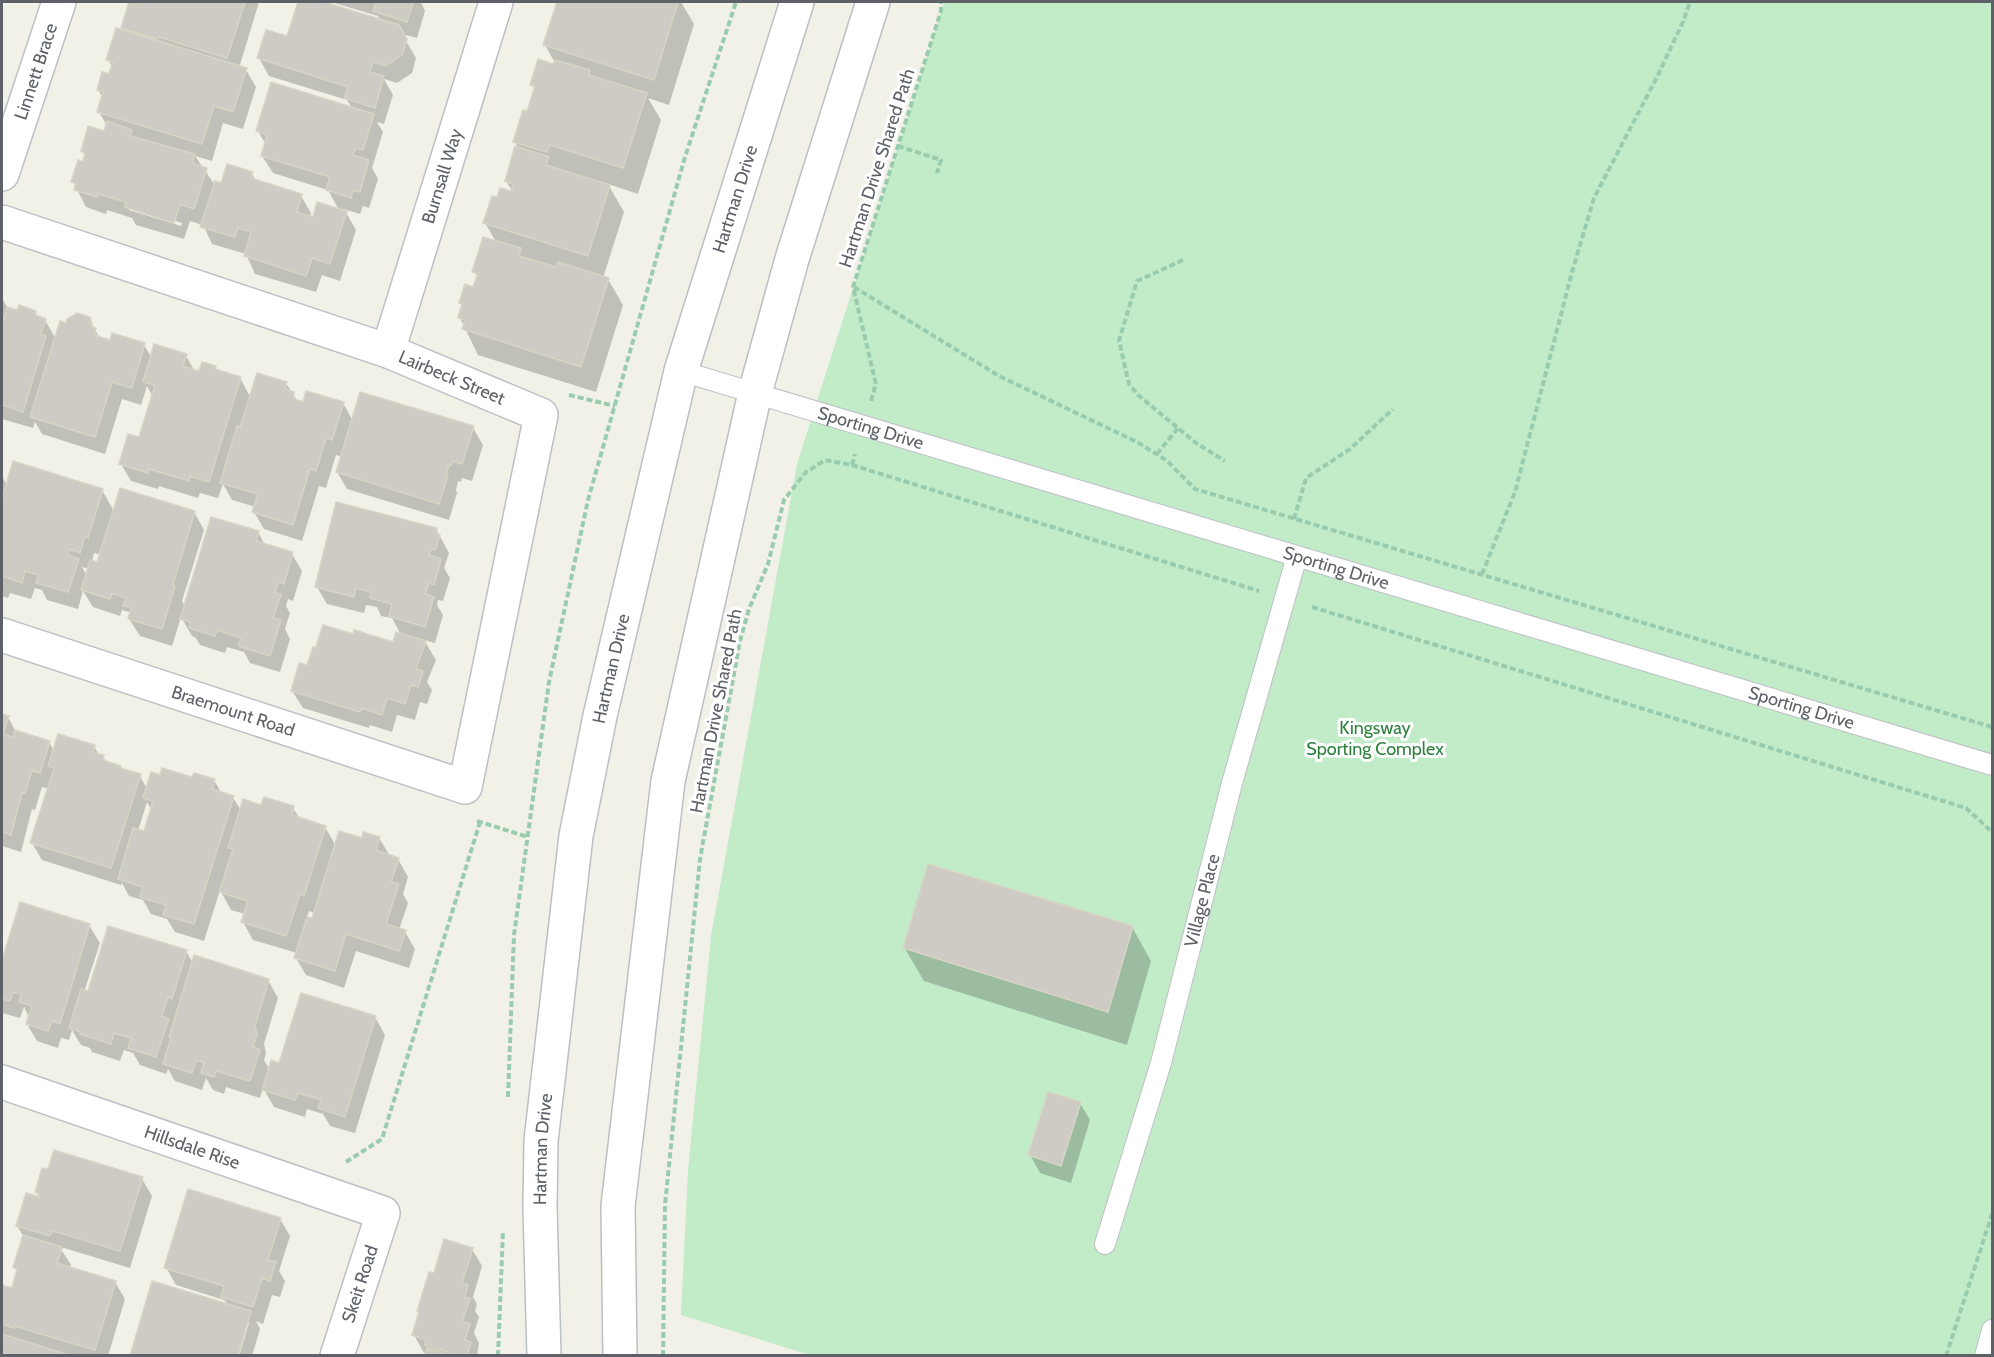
<svg xmlns="http://www.w3.org/2000/svg" width="1994" height="1357" viewBox="0 0 1994 1357" font-family="Cabin,sans-serif">
  <style>
    .green { fill: #c2ebc8 }
    .shadow { fill: #0003; fill-rule: evenodd }
    .building { fill: #cdcbc4; stroke: #d7d4c4; stroke-width: 1.5 }
    .lines { fill: none; stroke-linecap: round; stroke-linejoin: round }
    .service-casing { stroke: #bebfc6; stroke-width: 22 }
    .minor-casing { stroke: #bebfc6; stroke-width: 36 }
    .secondary-casing { stroke: #bcbec5; stroke-width: 36 }
    .path { stroke: #99ccaf; stroke-width: 4; stroke-dasharray: 6 3; stroke-linecap: butt }
    .service { stroke: #fff; stroke-width: 20 }
    .minor { stroke: #fff; stroke-width: 33 }
    .secondary { stroke: #fff; stroke-width: 33 }
    .labels { text-anchor: middle; dominant-baseline: central; stroke-width: 6; stroke-linejoin: round; paint-order: stroke }
    .street-label { font-size: 18px; fill: #5e6168; stroke: #fff }
    .park-label { font-size: 18px; fill: #2c813c; stroke: #fff }
  </style>
  <rect width="100%" height="100%" fill="#f2f1e7"/>
  <path class="green" d="M944,2h1048v1353l-1179,1 -132,-41 7,-145 23,-234 86,-472z"/>
  <path class="shadow" d="M131,2h128l-20,66 7,2 10,17 -13,42 -20,-6 -11,38 -17,-5 20,29h7l30,-11 4,7 45,15 10,17 -1,5 29,-8 -11,-20 -55,-17 -11,-17 4,-11 -8,-14 94,-23 -5,-8 -78,-24 -10,-18 29,-20 11,-36h20l61,19 -2,-5 -47,-14h90l4,9 -8,27 -15,-4 14,24 -4,15 -15,10 -13,-4 9,16 -9,29 -7,-2 6,10 -11,36 6,11 -9,29 -6,-2 -3,8 -16,-5 12,21 -16,51 -18,-6 -6,17 -61,-18 -9,-20 -34,-10 -9,-19 -13,-4 -6,18 -48,-14 -4,-7 -25,-8 -1,4 -20,-7 -13,-25 11,-18 2,-7 -4,-6 23,-18 2,-7 -8,-14 4,-14 -5,-8 12,-14 2,-9 -4,-8 18,-27 -3,-5zM129,207l53,16 -1,3 -52,-16z
    M558,2h123l13,22 -25,81 -21,-7 13,22 -23,74 -30,-10 16,28 -21,66 5,1 15,26 -27,87 -118,-37 -18,-37 3,-11 -3,-4 14,-14 4,-11 -4,-7 22,-29 -11,-19 13,-24 16,-5 -8,-13 13,-32 -4,-7 13,-29 7,-23 -3,-6 23,-21 -10,-18z
    M2,298l6,11 11,3h16l4,6 6,2 11,19 11,-14 22,-7 11,21 44,6 8,13 34,-2 9,16 5,1 15,-5 2,3 23,7 11,20 35,-15 12,19 45,1 10,18 120,7 10,17 -11,36 -10,-3 -1,4 -3,-1 -2,9 1,3 -8,27 -102,-31 -10,-17 5,-15 -6,-2 -10,33 -7,-2 -17,55 -38,-12 -10,-17 2,-5 -24,-7 -9,-16 -5,14 -18,-5 -2,5 -39,-12 -1,3 -27,-8 -10,-17 19,-25 13,-42 -6,-11 -6,19 -19,-6 -17,55 -63,-20 -7,-12 -2,6 -31,-9z
    M2,475l5,11 95,4 12,21 80,1 10,18 -22,71 3,5 73,-74 7,13 27,9 10,17 -9,30 -5,-2 -2,7 4,7 -5,16 5,10 -10,33 -30,-9 -6,-11 -17,-5 -2,6 -25,-8 -4,-7 -4,-2 -11,-19 -9,29 -32,-10 -11,-17v-7l-7,-2 -2,6 -27,-9 -10,-16 -5,18 -31,-9 -5,-10 -7,-2 -4,11 -21,-6 -2,5 -6,-2zM94,553l7,2 -3,9 -6,-2zM82,567l7,2 -2,7z
    M436,529l13,24 -5,15 6,10 -7,23 -5,-1 -1,5 6,10 -8,28 -11,-3 12,20 -9,22 5,8 -5,14 -7,-2 -5,18 -18,-5 -5,17 -22,-7 -1,3 -66,-20 -11,-17 16,-24 46,-31 40,7 7,-8 -9,-17 -11,-2 -4,-9 -11,-2 -2,8 -37,-9 -10,-17z
    M2,715l6,2 8,15 33,10 5,9 40,-5 5,9 4,2 4,6 13,4 1,3 19,6 7,13 14,-12 53,3 8,14 11,4 8,12 21,-3 31,1 7,11 25,8 11,19 27,-6 16,-2 11,18 8,3 10,18 -5,17 5,9 -9,27 6,2 10,17 -6,19 -53,-17 -12,37 -38,-13 -10,-17 1,-5 -44,-13 -10,-18 2,-8 -14,-4 -11,-20 -16,51 -29,-9 -8,-13 -16,-5 -8,-14 -14,-4 -7,-13 -1,2 -79,-25 -10,-17 17,-54 -7,-2 -7,23 -3,-1 -11,43 -19,-6zM147,802l5,9 -7,22 -7,-2zM309,911l6,2 -2,7 -6,-2z
    M21,904l68,21 11,18 -16,49 5,1 97,-42 7,12 75,17 10,18 -14,46 2,9 -2,7 6,10 105,-53 10,18 -30,98 -25,-7 -7,-12 -16,-5 -2,8 -31,-10 -11,-19 -3,10 -34,-11 -2,7 -11,-4 -7,-12 -4,12 -27,-9 -7,-12 -2,5 -26,-9 -7,-12 -9,-3 -4,11 -28,-9 -2,-4 -9,-3 -9,-15 -3,10 -8,-2 -3,10 -21,-7 -10,-17 2,-7 -5,-10 -4,11 -18,-5v-48z
    M1132,927l19,34 -24,84 -203,-64 -20,-34z
    M1080,1103l10,17 -19,63 -31,-10 -10,-18z
    M142,1179l10,17 -22,72 -66,-20 -3,1 10,16 -1,3 45,14 10,17 -17,57h-106v-70l11,4 5,-17 -3,-6 9,-30 -7,-11 24,-27 -5,-7z
    M280,1219l10,17 -11,35 6,10 -5,16 -8,-2 -9,29 -7,-3 4,8 -8,27h-13l10,-33h-3l-22,-23 -48,-15 -10,-18z
    M472,1249l10,17 -9,31 4,7 -2,7 4,6 -5,16 5,10 -2,13h-51l1,-2 -3,-1 -10,-18 21,-60z"/>
  <path class="building" d="M129,2h116l-18,56 -68,-21 -1,2 -37,-11z
    M298,2h26l75,23 8,14 -5,16 -16,11 -13,-4 -3,10 14,4 -9,32 -31,-10 4,-11 -91,-29 9,-28 21,6z
    M374,2h39l-6,20 -34,-11 3,-9z
    M557,2h121l-24,78 -111,-35z
    M116,28l131,40 -14,44 -19,-6 -12,38 -105,-32 6,-20 -6,-2 5,-18 7,2 4,-12 -7,-2z
    M538,59l15,5 2,-4 35,10 -1,5 58,18 -24,75 -73,-23 -3,7 -34,-10 10,-32 4,1 8,-25 -5,-1z
    M271,82l103,32 -11,36 -7,-2 -3,7 16,5 -9,32 -7,-2 -2,8 -25,-8 4,-13 -69,-21 6,-21 -11,-4z
    M107,121l25,9 -2,6 65,18 -3,9 15,5 -13,41 -14,-5 -6,19 -49,-16 1,-5 -28,-8 -1,3 -23,-7 2,-7 -5,-1 7,-22 5,2 2,-9 -4,-2 7,-25 16,5z
    M515,146l34,11 -3,8 64,20 -22,71 -105,-33 9,-27 5,1 3,-9 11,3 2,-7 -8,-3z
    M227,164l26,8 -2,6 51,16 -5,18 16,5 4,-15 30,9 -17,53 -18,-6 -6,18 -62,-20 7,-24 -13,-4 -3,9 -35,-10 15,-46 6,2z
    M483,237l38,11 -2,8 37,11 2,-5 51,16 -28,89 -119,-38 3,-9 -7,-2 4,-14 -3,-1 6,-19 8,3 5,-14 -6,-1z
    M19,305l17,6 -1,4 11,4 -5,15 5,2 -23,76 -21,-7v-87h2l3,-11 10,3z
    M77,313l13,4 3,11h3l-2,7 16,5 2,-7 33,10 -13,45 -20,-6 -17,55 -65,-20 30,-96 6,2 1,-4z
    M154,344l33,10 -4,12 16,5 3,-9 14,4 -1,3 26,8 -32,105 -19,-6 -1,5 -40,-12 -1,4 -29,-9 9,-30 11,3 16,-52 -12,-3z
    M257,373l30,9 -2,7 9,3 -1,7 10,3 3,-11 38,11 -12,38 -6,-2 -10,33 -6,-2 -17,56 -41,-13 6,-18 -38,-11 17,-57 3,1z
    M360,392l114,34 -12,38 -10,-3 -1,4h-2l-3,9 2,1 -9,29 -103,-32z
    M13,461l90,28 -15,49 -3,-2 -5,17 -10,-4 -2,6 11,4 -11,33 -32,-9 2,-8 -13,-4 -3,12 -20,-7v-77z
    M120,488l75,23 -22,74 2,1 -13,43 -34,-10 3,-11 -8,-2 3,-8 -14,-5 -2,6 -29,-9 9,-30 7,2z
    M336,502l101,26 -1,6 4,1 -5,15 -4,-1 -2,6 12,4 -7,26 -5,-2 -4,11 9,3 -9,30 -36,-11 3,-12 -22,-6 1,-6 -15,-4 -2,9 -39,-10z
    M211,517l48,14 -3,10 37,11 -9,32 -6,-2 -3,11 6,1 -8,24 8,2 -11,36 -32,-10 3,-8 -24,-8 -2,6 -26,-8 1,-6 -10,-3z
    M323,625l30,9 1,-4 39,12 3,-10 30,9 -10,28 7,2 -5,16 -7,-2 -6,19 -18,-6 -5,17 -21,-7 -1,4 -69,-21 8,-28 8,2 6,-18h3z
    M2,714l7,2 -6,18 10,3 2,-7 35,11 -10,32 -8,-3 -7,23 -3,-1 -11,43 -9,-3z
    M58,734l37,11 -2,7 11,3 -1,5 18,6 -1,2 21,6 -30,94 -81,-25 24,-75 -6,-2z
    M162,768l30,9 2,-4 21,6 -3,10 22,7 -40,128 -31,-9 3,-10 -26,-8 3,-10 -25,-8 15,-51 11,3 9,-30 -10,-3 8,-26 9,3z
    M264,797l30,9 -2,9 34,11 -22,70 -4,-2 -14,42 -45,-14 7,-21 -29,-9 14,-43 -5,-1 15,-49 18,6z
    M339,831l23,7 1,-6 17,5 -4,13 23,8 -8,24 8,2 -13,40 20,6 -7,21 -53,-17 -11,37 -41,-13 13,-41 5,1z
    M928,864l205,62 -25,86 -205,-64z
    M20,902l70,22 -30,100 -8,-3 -4,10 -22,-7 6,-18 -13,-4 2,-8 -8,-2 -3,9 -8,-2v-39z
    M108,926l79,24 -15,49 -4,-2 -6,19 7,3 -13,38 -28,-9 3,-10 -17,-5 -3,11 -31,-10 1,-2 -12,-4 12,-39 7,2z
    M194,955l75,24 -14,47 2,9 -4,12 7,3 -10,31 -34,-10 -2,6 -13,-4 3,-10 -8,-3 -4,13 -29,-9 8,-26 -2,-1z
    M301,993l75,23 -31,101 -27,-9 3,-8 -23,-7 -3,7 -33,-10 9,-30 8,3z
    M1048,1092l33,10 -20,64 -33,-11z
    M54,1150l89,27 -23,74 -67,-20 -4,5 -33,-10 10,-33 13,4 1,-3 -5,-2 7,-24 6,1z
    M188,1189l93,29 -13,42 8,2 -6,19 -8,-3 -9,29 -32,-10 3,-11 -60,-18z
    M23,1235l39,12 -5,16 59,18 -21,69 -81,-24v2l-12,-4v-39l10,3 5,-19 -4,-2z
    M444,1239l29,9 -11,35 6,2 -3,12 5,1 -8,24 8,2 -5,16 6,2 -4,14h-8l-34,-11 1,-5 -14,-5 7,-23 -2,-1 12,-39 5,1z
    M152,1281l99,30 -13,45h-108z
    M2,1334l70,22h-70z
    M427,1348l24,8h-26z"/>
  <g class="lines">
    <g class="service-casing">
      <g id="service">
        <path id="s1" d="M681,371l1311,394"/>
        <path id="s2" d="M1105,1244l56,-181 71,-280 65,-227"/>
        <path d="M1985,1356l7,-26"/>
      </g>
    </g>
    <g class="minor-casing">
      <g id="minor">
        <path id="s3" d="M2,174l57,-172"/>
        <path id="s4" d="M2,222l386,129 153,64 -76,372 -463,-152"/>
        <path id="s5" d="M388,351l108,-349"/>
        <path id="s6" d="M2,1082l381,131 -46,143"/>
      </g>
    </g>
    <g class="secondary-casing">
      <g id="secondary">
        <path id="s7" d="M544,1356l-4,-149 1,-66 35,-305 24,-120 81,-345 116,-369"/>
        <path d="M620,1356l-2,-150 50,-425 87,-388 37,-134 81,-257"/>
      </g>
    </g>
    <path class="path" d="M898,146l43,14 -4,13
      M1183,260l-46,21 -18,60 10,43 9,11 58,48 29,18
      M854,287l145,89 138,66 29,18 29,29 797,238
      M569,395l46,11
      M871,401l5,-17 -23,-97 88,-276v-9
      M1157,454l21,-26
      M852,465l407,126
      M1294,519l12,-41 44,-29 43,-40
      M1482,574l33,-82 57,-220 22,-74 62,-119 27,-57 7,-20
      M1312,607l654,201 26,24
      M477,821l51,16
      M508,1097l6,-162 35,-253 39,-182 97,-343 51,-155
      M346,1162l36,-23 98,-317
      M498,1356l5,-125
      M663,1356l2,-151 35,-346 40,-218 9,-32 19,-45 16,-64 21,-27 20,-13 27,5 3,-11
      M1946,1356l46,-142"/>
    <use href="#service" class="service"/>
    <use href="#minor" class="minor"/>
    <use href="#secondary" class="secondary"/>
  </g>
  <g class="labels">
    <g class="street-label">
      <text stroke="none"><textPath href="#s3" startOffset="108">Linnett Brace</textPath></text>
      <text transform="translate(877 168) rotate(-72)">Hartman Drive Shared Path</text>
      <text stroke="none"><textPath href="#s5" startOffset="183">Burnsall Way</textPath></text>
      <text stroke="none"><textPath href="#s7" startOffset="1179">Hartman Drive</textPath></text>
      <text stroke="none"><textPath href="#s4" startOffset="476">Lairbeck Street</textPath></text>
      <text stroke="none"><textPath href="#s1" startOffset="198">Sporting Drive</textPath></text>
      <text stroke="none"><textPath href="#s1" startOffset="684">Sporting Drive</textPath></text>
      <text stroke="none"><textPath href="#s7" startOffset="693">Hartman Drive</textPath></text>
      <text stroke="none"><textPath href="#s1" startOffset="1170">Sporting Drive</textPath></text>
      <text transform="translate(233 711) rotate(18)">Braemount Road</text>
      <text transform="translate(716 711) rotate(-79)">Hartman Drive Shared Path</text>
      <text stroke="none"><textPath href="#s2" startOffset="357">Village Place</textPath></text>
      <text stroke="none"><textPath href="#s6" startOffset="201">Hillsdale Rise</textPath></text>
      <text stroke="none"><textPath href="#s7" startOffset="207">Hartman Drive</textPath></text>
      <text transform="translate(360 1284) rotate(-72)">Skeit Road</text>
    </g>
    <g class="park-label">
      <text x="1375" y="728">Kingsway<tspan x="1375" dy="21">Sporting Complex</tspan></text>
    </g>
  </g>
  <rect width="1994" height="1357" fill="none" stroke="#5e6168" stroke-width="6"/>
</svg>
